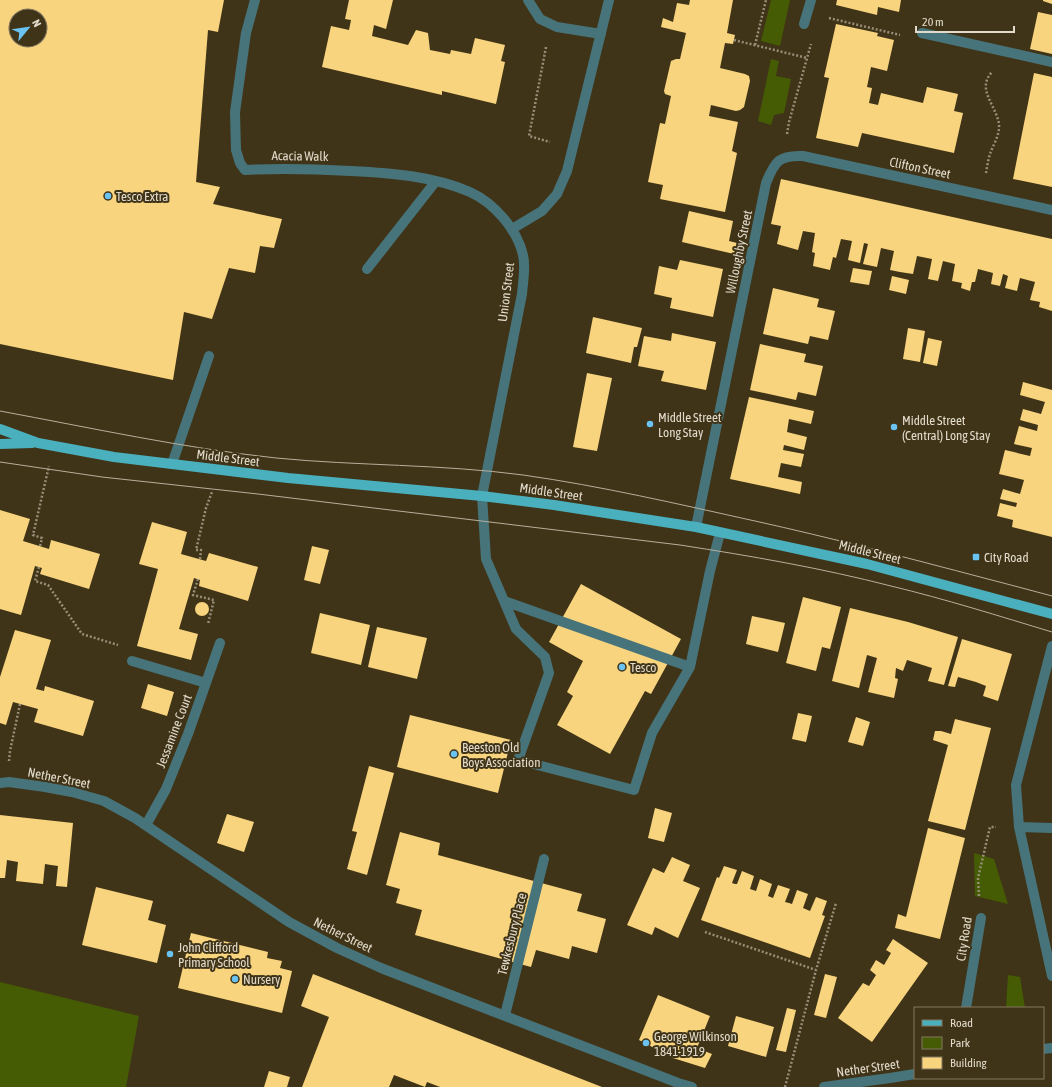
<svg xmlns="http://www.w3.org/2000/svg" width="1052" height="1087" viewBox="0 0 1052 1087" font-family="'Asap Condensed',sans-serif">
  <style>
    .green { fill: #455c04 }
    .building { fill: #f8d47e; fill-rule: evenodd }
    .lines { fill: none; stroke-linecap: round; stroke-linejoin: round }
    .path { stroke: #988e79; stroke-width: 2.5; stroke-dasharray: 2 2; stroke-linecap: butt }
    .minor { stroke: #47747a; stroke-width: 10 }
    .major { stroke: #4ab0be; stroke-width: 10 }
    .tram { stroke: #b7af9c; stroke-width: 1 }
    .poi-dot { fill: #6ac3f1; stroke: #403418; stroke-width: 1.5 }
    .labels { text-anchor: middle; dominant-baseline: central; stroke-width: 4; stroke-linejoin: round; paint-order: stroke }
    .street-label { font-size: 13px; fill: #e2dbcb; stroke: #403418 }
    .poi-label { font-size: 13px; fill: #e2dbcb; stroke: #403418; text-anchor: start }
  </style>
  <rect width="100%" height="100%" fill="#403418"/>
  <path class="green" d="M771,0h19l-10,46 -19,-5z
    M771,59l8,2 -3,15 15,3 -7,34 -10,2 -3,10 -13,-4z
    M974,853l20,6 14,45 -33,-8z
    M1008,975l12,2 5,31h-19z
    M0,982l139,34 -13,71h-126z"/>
  <path class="building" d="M0,0h224l-6,32 -10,-2 -12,152 24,5 -7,17 69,15 -8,29 -14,-2 -5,27 -26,-5 -17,51 -28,-7 -11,68 -173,-36zM16,16h24v24h-24z
    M349,0h44l-7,29 -12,-4 -2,11 36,9 8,-15 12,3 2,17 20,4 1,-4 20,4 4,-16 30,7 -4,16 4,1 -9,42 -54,-13v4l-120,-28 9,-41 18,4 2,-10 -6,-1z
    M690,0h43l-6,33 8,2 -2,9 -8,-1 -5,25 25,6 4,2 1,5 -6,26 -4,3 -4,1 -25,-6 -2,11 29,6 -6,29 5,2 -12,59 -65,-13 3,-14 -15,-3 12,-59 5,1 6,-28 -6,-2 -1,-3 7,-30 5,-2h4l6,-26 -25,-6 2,-9 10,4 4,-19 12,2z
    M837,0h64l-2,12 -21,-5 -1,8 -41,-10z
    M1043,0h9v4l-9,-3z
    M1038,12l14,3v39l-22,-5z
    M836,24l42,9 -1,3 17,4 -7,31 -16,-4 -4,20 5,1 -3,15 9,2 3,-12 42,10 4,-16 31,7 -4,17 9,2 -9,40 -92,-20 -4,14 -42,-9 13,-60 -5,-1z
    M1034,73l18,4v110l-39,-8z
    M781,179l271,60v72l-13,-4 1,-5 -10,-2 5,-18 -15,-4 -3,13 -12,-3 3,-12 -5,-2 -3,12 -9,-2 2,-11 -15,-4 -3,13h-3l-2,9 -9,-3 1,-5 -10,-2 3,-17 -12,-3 -5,20 -10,-2 4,-20 -15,-3 -4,18 -13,-2 -10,-2 4,-19 -13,-3 -4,19 -14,-3 5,-20 -4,-1 -4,20 -12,-3 4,-19 -11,-2 -5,19 -3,-1 -3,13 -17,-4 2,-13 -3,-1 3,-19 -12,-2 -5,19 -21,-6 4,-18 -10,-2z
    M689,211l44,10 -4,20 8,2 -3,11 -52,-12z
    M680,260l43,9 -10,48 -43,-9 2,-10 -18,-4 5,-28 18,4z
    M853,268l19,3 -3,14 -19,-3z
    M892,276l17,4 -3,14 -17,-4z
    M773,288l46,11 -2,8 18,4 -7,29 -18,-4 -2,8 -45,-10z
    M593,317l49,11 -5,19h-3l-3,16 -45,-10z
    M908,328l17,3 -5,31 -17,-3z
    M672,333l44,9 -10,48 -45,-9 3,-10 -26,-5 6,-30 27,5z
    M928,338l14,3 -5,25 -14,-3z
    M760,344l46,10 -2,8 19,4 -7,30 -18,-4 -2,8 -46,-10z
    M587,373l25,5 -15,73 -24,-4z
    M1023,382l29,8v147l-40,-10 1,-7 -16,-4 3,-13 16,4 1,-4 -17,-4 3,-10 17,5 4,-14 -25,-6 6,-24 25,6 2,-8 -18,-4 5,-18 18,5 1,-6 -18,-5 3,-11 18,5 4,-12 -25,-7z
    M749,397l65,14 -3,13 -22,-5 -2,13 20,5 -3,13 -20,-5 -1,5 21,4 -3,13 -20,-4 -3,14 24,5 -2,12 -70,-15z
    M0,510l30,9 -7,22 26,8 2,-9 49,14 -11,35 -49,-15 2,-6 -7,-2 -14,49 -21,-6z
    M152,522l35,10 -6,22 25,7 3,-8 49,14 -10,34 -49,-15 1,-6 -6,-2 -15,51 19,5 -7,26 -54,-14 21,-77 -19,-5z
    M312,546l17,4 -9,34 -16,-4z
    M581,584l100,55 -30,55 -6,-3 -35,63 -53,-29 16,-29 -6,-4 16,-31 -34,-19z
    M803,597l38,10 -11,42 -8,-2 -6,24 -30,-8z
    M195 609a7 7 0 1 1 14 0a7 7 0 1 1-14 0Z
    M850,608l58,14 50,15 -14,48 -16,-4 4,-13 -25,-8 -4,11 -7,-3 -1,10 3,1 -4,19 -26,-6 9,-34 -10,-3 -8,33 -27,-7z
    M320,613l50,12 -9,40 -50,-12z
    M752,616l33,7 -7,29 -32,-8z
    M377,627l50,11 -10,41 -49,-12z
    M15,630l36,10 -15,49 8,2 1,-5 49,15 -11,35 -49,-14 4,-13 -25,-7 -7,23 -6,-2v-46z
    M962,639l50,15 -14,47 -15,-5 3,-10 -10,-4 -18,-5 -3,10 -7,-1z
    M148,684l26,8 -7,24 -26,-8z
    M798,713l14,3 -6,26 -14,-3z
    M410,715l101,25 -13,53 -101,-26z
    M856,717l14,5 -7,24 -15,-4z
    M955,719l36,9 -26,102 -37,-9 20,-76 -15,-5 2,-9h6l10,3z
    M369,766l25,7 -27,102 -20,-6 10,-37 -5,-1z
    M655,808l17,5 -8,29 -16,-4z
    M227,814l27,8 -10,30 -27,-9z
    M0,815l73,8 -6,64 -11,-1 2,-20 -7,-1 -6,-1 -2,20 -27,-3 2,-19 -11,-2 -2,18h-5z
    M928,828l37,10 -25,101 -45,-11 3,-14 8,3z
    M400,832l40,11 -2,12 144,39 -5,17 29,8 -9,34 -25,-7 -3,13 -33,-9 -5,17 -116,-32 7,-25 -26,-7 4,-14 -14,-4z
    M672,857l18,8 -7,16 17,7 -22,50 -23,-11 -3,8 -25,-10 26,-57 11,5z
    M724,866l13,4 -5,13 3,1h2l5,-13 12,5 -4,13 6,2 4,-12 12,5 -4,12 5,2 5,-13 12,4 -5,13 4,1 3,1 5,-14 11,4 -5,14 7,3 6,-14 11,4 -5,14 3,1 -15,42 -109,-38 16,-43 2,1z
    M96,887l57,14 -5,19 18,5 -9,38 -75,-18z
    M191,933l77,19 -1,6 15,3 -2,7 12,3 -10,42 -104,-25z
    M893,939l35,24 -56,79 -34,-24 25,-35 6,3 7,-11 -6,-5 6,-10 8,5 7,-12 -5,-3z
    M313,974l289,113h-162l-13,-5 -2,5 -31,-12 -5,12h-87l27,-70 -28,-11z
    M825,974l12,3 -11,41 -12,-3z
    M658,995l52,21 -13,32 15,6 -7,14 -32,-10 -34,-18z
    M787,1008l9,2 -10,42 -10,-2z
    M736,1016l38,11 -8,30 -38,-11z
    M269,1071l21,6 -3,10h-23z"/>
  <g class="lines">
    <path class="path" d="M829,18l71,17
      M734,40l73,18
      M755,45l11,-45
      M546,47l-17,89 21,6
      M787,134l2,-12 22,-78
      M986,173c1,-6 2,-13 4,-19 3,-9 10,-19 9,-30 -3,-19 -23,-35 -7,-52
      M40,546l2,-8 -9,-3 16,-69
      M200,559l1,-9h-5l10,-42 6,-16
      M39,567l-4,14 13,4 34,49 36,11
      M198,579l-5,16 21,5 -6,24
      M9,761l1,-10 10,-47
      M979,896l-1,-18 12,-51h6
      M705,932l111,38
      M785,1087l31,-117 20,-67"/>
    <path class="minor" d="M255,0l-9,33 -11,79 1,38 4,13 5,7c36,-2 71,-1 106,1 40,2 82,5 119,21 24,11 47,37 53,63 3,13 0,26 -1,39l-40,202 4,63 18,42 186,66 20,-96 10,-38
      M528,0l12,19 17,8 44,7
      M804,24l7,-24
      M922,33l130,29
      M512,229l30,-18 15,-17 10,-23 42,-171
      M367,269l69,-88
      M172,464l37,-108
      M696,527l70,-344c9,-22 13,-28 37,-27l249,54
      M504,601l12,28 29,28 4,16 -31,87 116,30 18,-57 38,-66
      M1052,646l-36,139 3,42 33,149
      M132,661l74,22
      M0,783l9,-1 36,5 27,5 32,9 31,17 154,104 48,26 44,20 297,115 14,4
      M146,825l20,-36 22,-55 32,-91
      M1019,827l33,1
      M966,1008l15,-90
      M505,1015l39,-156
      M1043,1049l9,-1
      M824,1087l66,-9 25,-4"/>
    <path class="major" d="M0,429l38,14 76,14 174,21 194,18 72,9 142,22 171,37 185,50
      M0,444l32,-1"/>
    <path class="tram" d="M0,411c92,17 183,37 276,47 82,8 165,6 247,17 78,11 155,29 232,46 77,17 153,37 229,57 23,6 46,12 68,18
      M0,462l102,15 156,17 422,51c71,11 141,23 211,41 54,13 108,30 161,46"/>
  </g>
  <g class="poi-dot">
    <circle cx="108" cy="196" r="4"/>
    <circle cx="650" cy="424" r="4"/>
    <circle cx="894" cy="427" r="4"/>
    <rect x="972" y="553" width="8" height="8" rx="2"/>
    <circle cx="622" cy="667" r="4"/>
    <circle cx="454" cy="754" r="4"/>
    <circle cx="170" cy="954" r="4"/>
    <circle cx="235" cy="979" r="4"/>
    <circle cx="646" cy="1043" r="4"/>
  </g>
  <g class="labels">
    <g class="street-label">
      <text transform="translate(300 156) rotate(1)">Acacia Walk</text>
      <text transform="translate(920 168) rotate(12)">Clifton Street</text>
      <text transform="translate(739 252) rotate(-78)">Willoughby Street</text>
      <text transform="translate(506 292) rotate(-83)">Union Street</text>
      <text transform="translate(228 458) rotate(7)">Middle Street</text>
      <text transform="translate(551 492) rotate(8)">Middle Street</text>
      <text transform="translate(870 552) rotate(14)">Middle Street</text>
      <text transform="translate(174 731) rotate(-69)">Jessamine Court</text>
      <text transform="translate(59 778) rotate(11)">Nether Street</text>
      <text transform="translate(512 934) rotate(-76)">Tewkesbury Place</text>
      <text transform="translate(343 935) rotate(26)">Nether Street</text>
      <text transform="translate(964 939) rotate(-81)">City Road</text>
      <text transform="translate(868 1068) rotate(-8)">Nether Street</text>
    </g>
    <g class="poi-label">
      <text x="116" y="196">Tesco Extra</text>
      <text x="658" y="417">Middle Street<tspan x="658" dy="15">Long Stay</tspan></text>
      <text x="902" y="420">Middle Street<tspan x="902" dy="15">(Central) Long Stay</tspan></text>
      <text x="984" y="557">City Road</text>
      <text x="630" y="667">Tesco</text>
      <text x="462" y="747">Beeston Old<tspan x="462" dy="15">Boys Association</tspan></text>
      <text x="178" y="947">John Clifford<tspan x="178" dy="15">Primary School</tspan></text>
      <text x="243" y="979">Nursery</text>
      <text x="654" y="1036">George Wilkinson<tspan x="654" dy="15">1841-1919</tspan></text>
    </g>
  </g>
  <rect x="914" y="1007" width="130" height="72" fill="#403418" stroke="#817760"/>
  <rect x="922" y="1020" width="20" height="6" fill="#4ab0be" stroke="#817760"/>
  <text x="950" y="1027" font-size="12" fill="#e2dbcb">Road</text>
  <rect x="922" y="1037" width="20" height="12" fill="#455c04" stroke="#817760"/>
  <text x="950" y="1047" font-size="12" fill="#e2dbcb">Park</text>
  <rect x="922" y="1057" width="20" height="12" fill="#f8d47e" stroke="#817760"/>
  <text x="950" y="1067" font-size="12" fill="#e2dbcb">Building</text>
  <g transform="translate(28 28) rotate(61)"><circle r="19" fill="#403418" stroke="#817760"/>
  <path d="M0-3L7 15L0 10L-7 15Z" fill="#6ac3f1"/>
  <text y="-6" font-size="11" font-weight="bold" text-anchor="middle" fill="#e2dbcb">N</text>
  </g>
  <path d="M916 26v6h98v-6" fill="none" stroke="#e2dbcb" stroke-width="2"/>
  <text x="922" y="26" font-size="12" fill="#e2dbcb" stroke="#403418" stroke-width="3" paint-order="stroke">20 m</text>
</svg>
